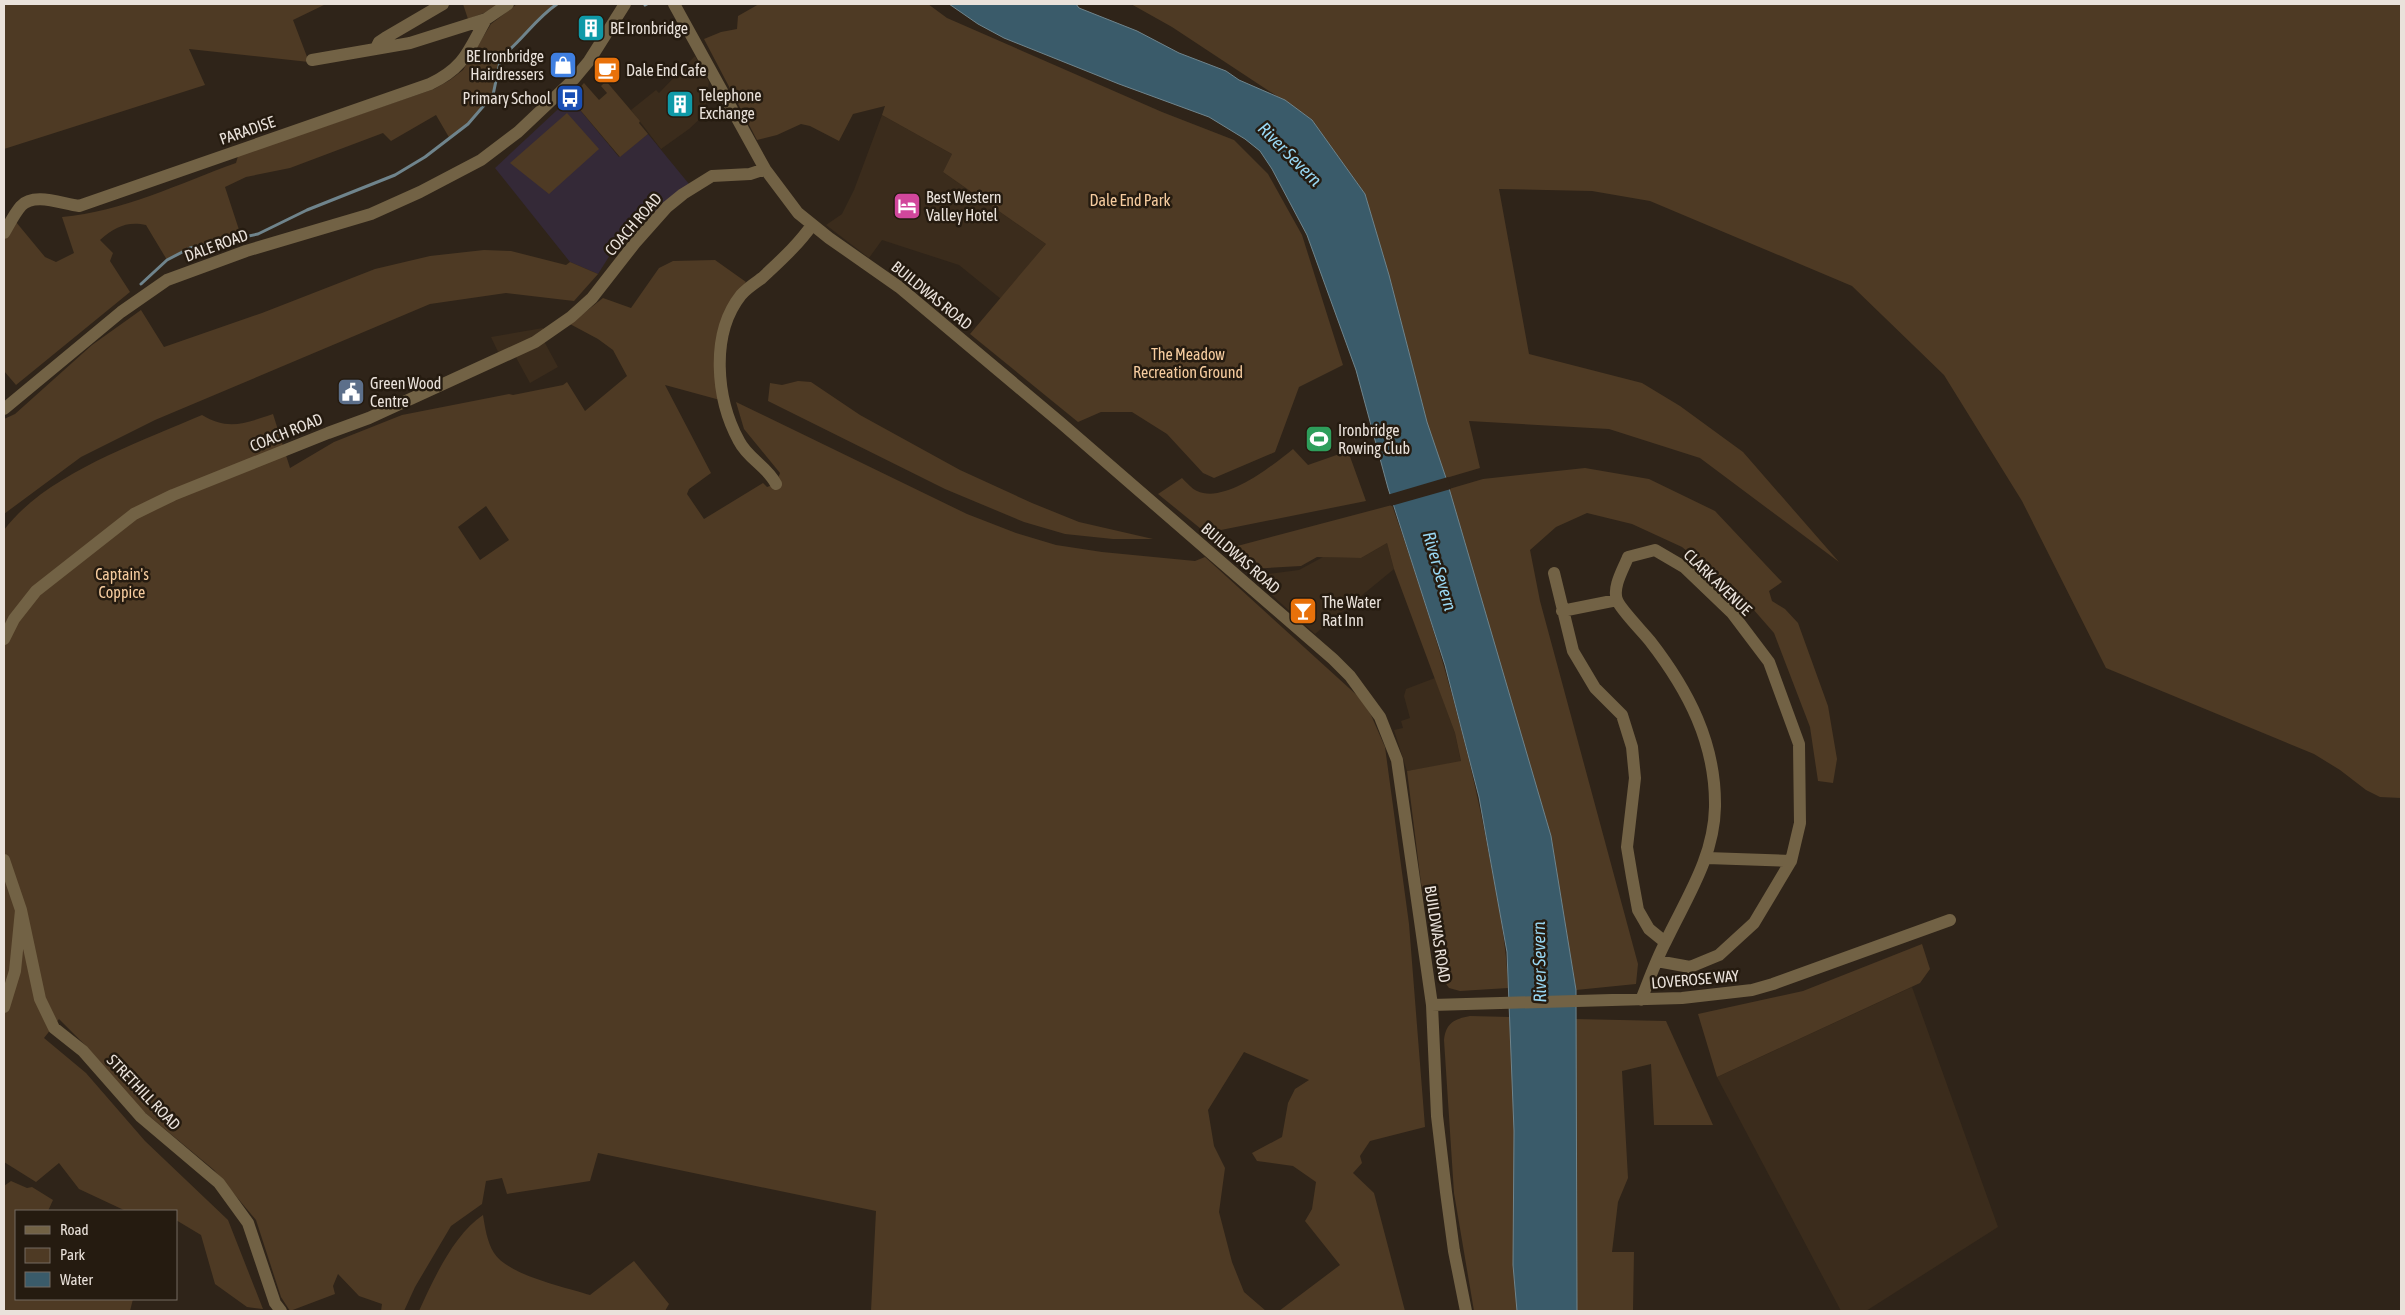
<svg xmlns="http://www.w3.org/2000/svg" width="2405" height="1315" viewBox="0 0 2405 1315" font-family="'Asap Condensed',sans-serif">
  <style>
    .built { fill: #3b2c1c }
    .education { fill: #342937 }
    .green { fill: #4e3a24; fill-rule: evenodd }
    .water { fill: #3a5b6a; stroke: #6f848c }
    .pier { fill: #2f2419 }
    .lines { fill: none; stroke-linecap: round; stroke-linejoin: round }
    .stream { stroke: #6f848c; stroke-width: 3 }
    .minor { stroke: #726245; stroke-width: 12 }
    .labels { text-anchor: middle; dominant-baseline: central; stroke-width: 5; stroke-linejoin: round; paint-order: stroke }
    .poi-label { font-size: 16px; fill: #eae2db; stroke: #251b10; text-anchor: start }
    .street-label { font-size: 16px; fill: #eae2db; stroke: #251b10 }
    .park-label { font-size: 16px; fill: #f6cc9f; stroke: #251b10 }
    .water-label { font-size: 18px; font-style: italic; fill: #98d7f3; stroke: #251b10 }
  </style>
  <rect width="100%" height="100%" fill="#2f2419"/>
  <path class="built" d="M695,56l14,26 -5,33 -15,14 -28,20 -30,-39 25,-20 3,3z
    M882,115l70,39 -9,18 103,72 -45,55 -42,-34 -77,-25 -13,18 -43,-33 16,-11 12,-24z
    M543,328l2,15 13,24 -28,16 -18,-33 -12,6 -9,-19z
    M1387,543l7,26 -79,65 -64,-58 48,-6 24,-13 38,1z
    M1435,678l20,55 6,29 -54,9 -13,-41 9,-2 -2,-7 9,-3 -6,-22 2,-7z
    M1912,987l86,240 -132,84h-25l-124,-234z"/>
  <path class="education" d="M570,98l49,59 29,-23 41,50 -23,18 -56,53 -12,19 -28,-12 -75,-94z"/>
  <path class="green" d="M4,4h322l-33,16 16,42 -120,-13 16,36 -201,64z
    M463,4h36l-15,9 -16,6z
    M517,4h43c-22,15 -38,36 -59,53l-8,38 -25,29 -18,15 -14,-24 -45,26 -8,-8 -93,35 -44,9 -21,10 17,52 -52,9 -23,12 -21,-35c-19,-4 -31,2 -46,15l13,13 -3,8 20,31 -114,93 -12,-14v-130l12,-19 29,35 11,5 18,-9 -12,-36c60,-5 118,-34 174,-54l2,-7 196,-67 16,-9 13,-10 28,-46z
    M759,4h169l19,14 215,94 72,28 34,34 34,61 41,130 -44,22 -24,65 -61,26 -11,-5 -36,-39 -35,-22h-31l-23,10 -108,-88 76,-90 -103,-72 9,-18 -70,-39 3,-9 -32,8 -14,27 -29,-15 -9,-2 -24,11 -20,5 -53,-101 17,-7 16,-3 1,-13z
    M1131,4h1270v794l-21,-1 -14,-7 -26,-20 -26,-16 -208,-86 -84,-167 -78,-126 -92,-89 -202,-85 -58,-10 -93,-2 30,165 113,29 38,23 63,46 96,110 -139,-104 -91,-29 -140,-8 11,47 -34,10 -19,-56 -38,-147 -24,-81 -53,-74 -8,-6 -132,-87z
    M606,81l34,40 -1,2 9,11 -28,23 -50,-59 14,-15 15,17 8,-7 -6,-7z
    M567,113l32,36 -50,45 -39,-31z
    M484,250l27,1 55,14 4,-3 28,12 -24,27 -68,-8 -76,11 -275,116 -74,37 -77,57v-95l11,-5 77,-69 49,-35 23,37 98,-34 113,-44 55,-13z
    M715,260l31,22 -14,18 -12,100 -55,-15 46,88 -22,16 -2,5 17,25 59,-36 4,4 9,-3 4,-11 -36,-44 -8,-27 231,112 49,19 40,12 46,7 93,9 10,-4 155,141 11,17 14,32 24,177 16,203 -55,14 -10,15 2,7 -9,10 21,20 31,118h-126l61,-46 -35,-44 7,-12 4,-27 -23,-16 -36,-5 -5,-8 30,-16 6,-34 7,-14 14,-9 -65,-28 -36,58 6,36 11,22 -6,44 13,50 12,30 22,19h-395l5,-100 -278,-58 -8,28 -83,13 -5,-16 -16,3 -4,23 -31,22 -36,61 -11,24h-23l1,-7 -23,-8 -21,-22 -5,12 2,8 -45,17 -9,-14 -25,-77 -42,-50 -77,-64 -50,-59 -28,-28 -15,19 42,35 59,68 83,79 35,89 -16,-2 -32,-23 -14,-49 -25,-15v-9h-50l-47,-22 -20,-26 -23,19 -32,-20v-632c42,-56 134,-87 198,-115 26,16 44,8 71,-1l17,54 44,-26 68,-27 107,-21 4,1 50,-10 4,-3 18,29 42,-35 -14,-26 -15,-11 -28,-15 33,-26 28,10 28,-40 14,-7zM486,506l23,34 -29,20 -22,-33z
    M798,381l13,1 49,33 100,55 72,33 47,19 74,17h-40l-48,-5 -41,-12 -79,-33 -177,-88 2,-18 12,2z
    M1293,449l15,16 40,-14 18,50 -160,32 -48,-39 24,-16c4,4 10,11 15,13 28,13 75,-25 96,-42z
    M1585,468l64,11 66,32 67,71 -13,9 3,10 13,8 13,14 30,83 9,53 -4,24 -15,-2 -8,-54 -36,-94 -35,-40 -57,-46 -50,-23 -45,-11 -31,14 -26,23 10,51 98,363 -2,20 -60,6 -25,-154 -102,-347 34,-10z
    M1392,505c41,117 76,234 98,355 8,43 17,85 18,128l-48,3 -11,-3 -8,-11 -20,-94 -14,-112 54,-10 -6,-28 -61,-164 -7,-26 -26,15 -44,-1 -16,9 -51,3 -24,-20z
    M1922,944l8,25 -10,14 -203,94 -19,-63 105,-23z
    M1470,1016l40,1 4,114 -1,134 4,46h-43l-20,-118 -10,-153c2,-17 10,-21 26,-24z
    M1575,1019l91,2 47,104h-59l-3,-61 -29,7 6,107 -10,24 -6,50h22l-1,59h-56l-1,-2z
    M11,1181l16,7 5,-1 21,13 -5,11h-32v88h117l-3,12h-126v-125z
    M483,1215c2,12 4,27 11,38 14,22 70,34 96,42l44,-34 35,43 -4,7h-246c14,-31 35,-77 64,-96z"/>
  <path class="water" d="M949,4h127l3,4 58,23 42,22 47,18 13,9 46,20 27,20 53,74 24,81 38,147 19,56 105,358 25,154 1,321h-60l-4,-46 1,-134 -7,-179 -28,-155 -34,-132 -57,-177 -32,-118 -49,-135 -35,-66 -12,-18 -15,-12 -36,-22 -90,-33 -115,-46 -26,-14z"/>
  <path class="pier" d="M1448,477l3,12 -60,17 -4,-11z"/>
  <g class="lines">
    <path class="stream" d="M645,5l2,-1
      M141,284l26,-24 23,-12 68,-14 49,-24 88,-35 30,-18 43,-33 25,-29 8,-38c21,-16 34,-38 56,-53"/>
    <path class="minor" d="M674,4l91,165 33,44 31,25 70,49 162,136 272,236 17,17 30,41 17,43 35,245 5,111 9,76 8,59 12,60
      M376,48l3,-6 6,-4 58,-34
      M312,60l98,-17 76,-24 22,-15
      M4,233c5,-8 10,-19 17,-27 13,-14 41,-2 58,0l351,-122c35,-17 38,-33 56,-65
      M4,409l117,-97 46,-32 79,-29 125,-37 49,-22 61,-32 37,-28 56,-53 15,-18 36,-57
      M776,484c-9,-18 -28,-25 -37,-43 -23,-42 -29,-107 2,-146 6,-7 14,-12 21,-17 18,-17 36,-33 50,-53
      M1554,573l19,78 22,37 27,27 10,32 3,31 -8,69 5,30 6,33 11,19 16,13
      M1562,611l55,-11
      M4,639l10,-20 22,-28 98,-77 39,-19 155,-62 41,-15 166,-76 36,-25 21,-19 43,-55 32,-36 16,-13 29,-18 38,-2 15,-5
      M1707,858l84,3
      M4,860l17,50 -6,61 -11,36
      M21,910l19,89 14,29 29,23 58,66 78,66 29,40 27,80 6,8
      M1641,1000c8,-20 15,-40 25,-59 21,-44 48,-84 49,-134 1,-64 -27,-117 -65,-166 -7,-9 -30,-32 -33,-41 -5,-13 7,-32 11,-43l27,-7 29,17 48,46 37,49 30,82 1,79 -9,38 -37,62 -35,32 -29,12 -33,-6
      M1432,1005l250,-7 70,-8 21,-6 177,-64"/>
  </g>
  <defs>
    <g id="building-square" transform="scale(1.4375)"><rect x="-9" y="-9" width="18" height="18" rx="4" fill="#0f9aa8" stroke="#251b10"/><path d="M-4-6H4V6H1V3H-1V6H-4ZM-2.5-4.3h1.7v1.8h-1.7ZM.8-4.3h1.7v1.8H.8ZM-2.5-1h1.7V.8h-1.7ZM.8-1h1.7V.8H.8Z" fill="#fff"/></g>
    <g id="shop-square" transform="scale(1.4375)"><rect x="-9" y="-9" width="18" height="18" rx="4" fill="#3f7fe0" stroke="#251b10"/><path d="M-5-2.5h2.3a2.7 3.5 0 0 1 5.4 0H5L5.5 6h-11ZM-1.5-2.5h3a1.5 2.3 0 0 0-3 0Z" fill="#fff"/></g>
    <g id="cafe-square" transform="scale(1.4375)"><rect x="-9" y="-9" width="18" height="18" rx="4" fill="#e8710a" stroke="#251b10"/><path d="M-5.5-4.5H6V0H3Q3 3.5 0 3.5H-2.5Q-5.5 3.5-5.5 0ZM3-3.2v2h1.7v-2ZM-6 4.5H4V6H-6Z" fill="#fff"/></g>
    <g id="bus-square" transform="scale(1.4375)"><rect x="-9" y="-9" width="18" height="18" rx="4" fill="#1a4fb4" stroke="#251b10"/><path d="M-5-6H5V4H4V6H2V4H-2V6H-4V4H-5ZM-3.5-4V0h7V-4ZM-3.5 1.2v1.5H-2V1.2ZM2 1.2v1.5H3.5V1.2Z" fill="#fff"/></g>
    <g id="hotel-square" transform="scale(1.4375)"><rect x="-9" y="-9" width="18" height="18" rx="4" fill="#d1479c" stroke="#251b10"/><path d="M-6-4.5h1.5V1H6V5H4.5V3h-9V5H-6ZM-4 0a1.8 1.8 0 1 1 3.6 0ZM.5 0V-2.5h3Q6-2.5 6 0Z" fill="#fff"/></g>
    <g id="civic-square" transform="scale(1.4375)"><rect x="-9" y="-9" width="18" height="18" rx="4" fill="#5c6f8a" stroke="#251b10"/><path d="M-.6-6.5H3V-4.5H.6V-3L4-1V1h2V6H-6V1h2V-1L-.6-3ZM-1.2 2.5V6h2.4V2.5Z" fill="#fff"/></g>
    <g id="stadium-square" transform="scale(1.4375)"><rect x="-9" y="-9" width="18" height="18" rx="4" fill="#2e9e5b" stroke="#251b10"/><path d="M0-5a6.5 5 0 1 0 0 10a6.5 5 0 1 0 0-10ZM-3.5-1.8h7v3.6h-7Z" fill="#fff"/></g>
    <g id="bar-square" transform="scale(1.4375)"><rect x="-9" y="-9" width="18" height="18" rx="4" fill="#e8710a" stroke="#251b10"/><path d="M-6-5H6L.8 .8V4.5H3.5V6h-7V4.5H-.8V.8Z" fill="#fff"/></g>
  </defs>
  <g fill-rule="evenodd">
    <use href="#building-square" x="591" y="28"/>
    <use href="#shop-square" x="563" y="65"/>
    <use href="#cafe-square" x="607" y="70"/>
    <use href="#bus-square" x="570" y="98"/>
    <use href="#building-square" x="680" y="104"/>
    <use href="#hotel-square" x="907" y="206"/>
    <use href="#civic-square" x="351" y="392"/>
    <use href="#stadium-square" x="1319" y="439"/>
    <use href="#bar-square" x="1303" y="611"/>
  </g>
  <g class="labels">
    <g class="poi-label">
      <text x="610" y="28">BE Ironbridge</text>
      <text x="544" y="56" text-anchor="end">BE Ironbridge<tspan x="544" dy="18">Hairdressers</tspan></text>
      <text x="626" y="70">Dale End Cafe</text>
      <text x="699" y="95">Telephone<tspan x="699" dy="18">Exchange</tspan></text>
      <text x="551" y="98" text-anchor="end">Primary School</text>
      <text x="926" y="197">Best Western<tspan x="926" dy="18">Valley Hotel</tspan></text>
      <text x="370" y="383">Green Wood<tspan x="370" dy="18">Centre</tspan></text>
      <text x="1338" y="430">Ironbridge<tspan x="1338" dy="18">Rowing Club</tspan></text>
      <text x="1322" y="602">The Water<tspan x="1322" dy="18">Rat Inn</tspan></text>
    </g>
    <g class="street-label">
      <text transform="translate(247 130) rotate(-19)">PARADISE</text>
      <text transform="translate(633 224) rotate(-49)">COACH ROAD</text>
      <text transform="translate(216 245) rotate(-20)">DALE ROAD</text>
      <text transform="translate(932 295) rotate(39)">BUILDWAS ROAD</text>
      <text transform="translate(286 432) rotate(-22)">COACH ROAD</text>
      <text transform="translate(1241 558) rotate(41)">BUILDWAS ROAD</text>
      <text transform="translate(1718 582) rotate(44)">CLARK AVENUE</text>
      <text transform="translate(1438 934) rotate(81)">BUILDWAS ROAD</text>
      <text transform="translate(1695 979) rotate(-5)">LOVEROSE WAY</text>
      <text transform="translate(144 1092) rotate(46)">STRETHILL ROAD</text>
    </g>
    <g class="park-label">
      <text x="1130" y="200">Dale End Park</text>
      <text x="1188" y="354">The Meadow<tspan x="1188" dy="18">Recreation Ground</tspan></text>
      <text x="122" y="574">Captain's<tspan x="122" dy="18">Coppice</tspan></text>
    </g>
    <g class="water-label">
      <text transform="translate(1290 154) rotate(45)">River Severn</text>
      <text transform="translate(1440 571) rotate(74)">River Severn</text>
      <text transform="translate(1539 962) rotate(-91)">River Severn</text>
    </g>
  </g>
  <rect width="2405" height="1315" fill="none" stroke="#eae2db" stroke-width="10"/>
  <rect x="15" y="1210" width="162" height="90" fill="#251b10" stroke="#746b61"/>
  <rect x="25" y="1226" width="25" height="8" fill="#726245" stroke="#746b61"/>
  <text x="60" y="1235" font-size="15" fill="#eae2db">Road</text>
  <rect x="25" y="1248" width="25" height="15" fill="#4e3a24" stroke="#746b61"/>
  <text x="60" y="1260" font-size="15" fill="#eae2db">Park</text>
  <rect x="25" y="1272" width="25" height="15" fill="#3a5b6a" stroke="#746b61"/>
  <text x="60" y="1285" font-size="15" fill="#eae2db">Water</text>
</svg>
